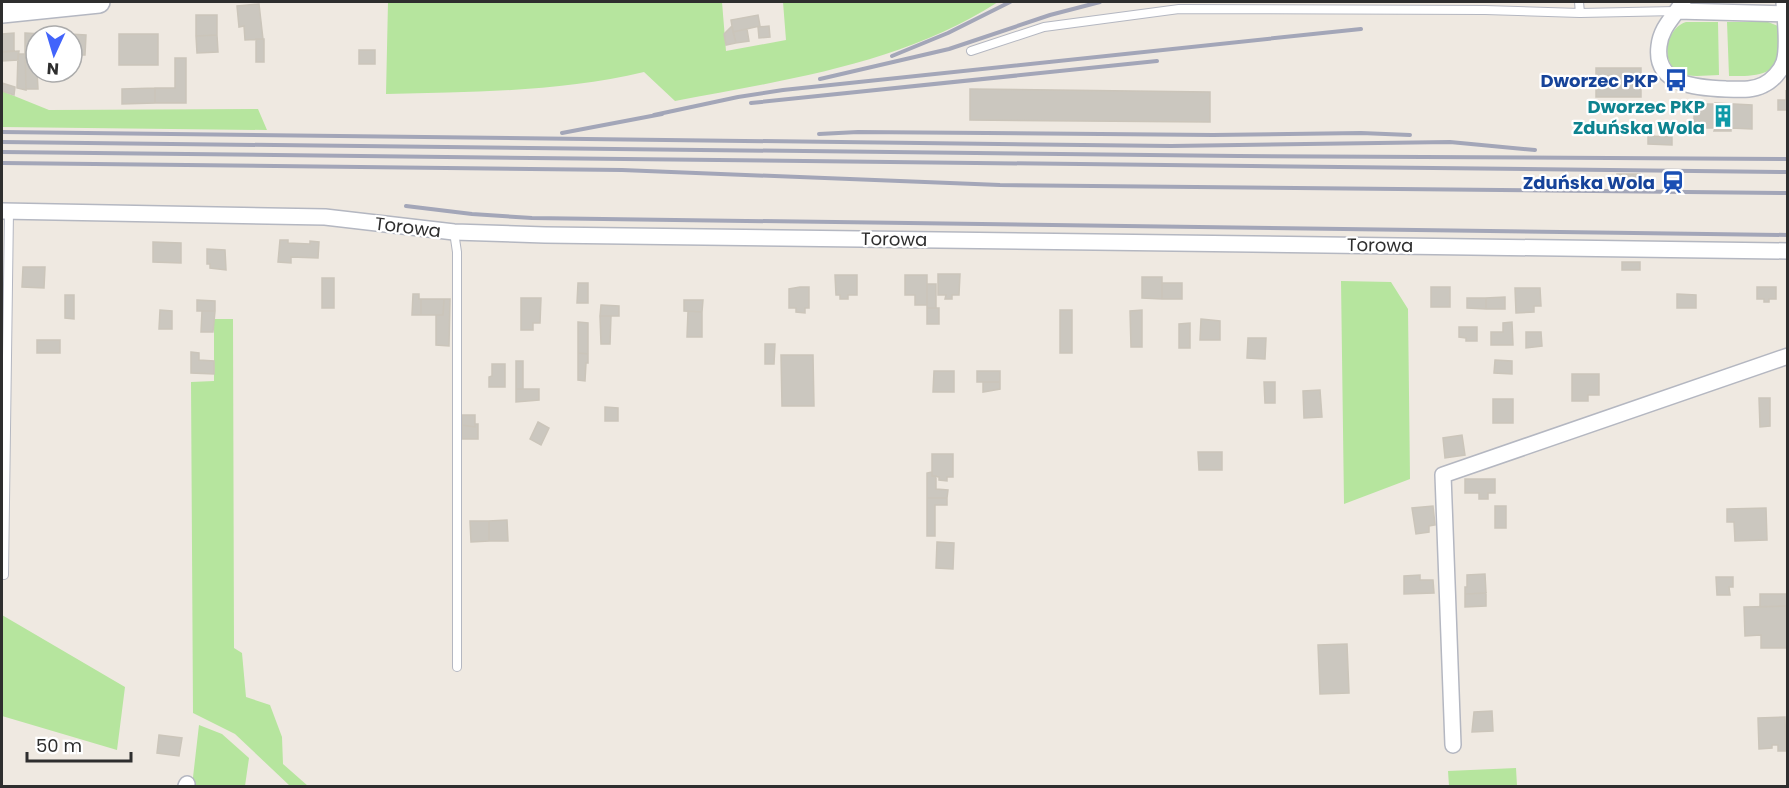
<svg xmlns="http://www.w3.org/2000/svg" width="1789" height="788" viewBox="0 0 1789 788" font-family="Poppins,sans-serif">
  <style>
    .green { fill: #b6e59e }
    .building { fill: #cbc7bf; stroke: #cbc5ba; stroke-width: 1.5 }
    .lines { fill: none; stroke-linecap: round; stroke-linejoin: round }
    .lane-casing { stroke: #b4b7c1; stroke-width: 10 }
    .street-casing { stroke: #b4b7c1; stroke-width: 18 }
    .secondary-casing { stroke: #b4b7c1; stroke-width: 24 }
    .lane { stroke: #fff; stroke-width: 8 }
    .street { stroke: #fff; stroke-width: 15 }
    .secondary { stroke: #fff; stroke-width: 21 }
    .rail { stroke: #a3a6b8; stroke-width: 4 }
    .labels { text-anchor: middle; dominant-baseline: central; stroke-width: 4.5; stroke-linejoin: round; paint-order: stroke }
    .transit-label { font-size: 18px; font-weight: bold; fill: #164399; stroke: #fff; text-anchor: end }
    .culture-label { font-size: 18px; font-weight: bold; fill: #0d838f; stroke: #fff; text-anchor: end }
    .street-label { font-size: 18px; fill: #2e2e2e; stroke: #fff }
  </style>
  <rect width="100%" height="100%" fill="#efe9e1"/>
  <path class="green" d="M388,2h334l4,49 60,-11 -3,-38 73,1 142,-1c-96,62 -213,78 -323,99l-31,-29c-84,20 -172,20 -258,22z
    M1686,22h32l1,53c-12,0 -29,3 -39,-2 -21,-10 -14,-45 6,-51z
    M1727,22h41l10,4c2,7 2,13 2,20 0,32 -28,30 -51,30z
    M2,91l47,19 209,-1 9,21 -265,-3z
    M1341,281l50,1 17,27 2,170 -66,25z
    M214,319h19l1,329 8,5 4,44 24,8 12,32 1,27 25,22h-18l-55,-52 -42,-21 -2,-331 23,-1z
    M2,615l123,72 -8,63 -115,-34z
    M199,725l23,9 27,24 -4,28h-53z
    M1516,768l1,18h-68l-1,-15z"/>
  <path class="building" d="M259,4l4,35 -18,1 -1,-14 -5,1 -2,-21z
    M196,15h21v20l-21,1z
    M758,15l2,11 -27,6 -2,-12z
    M732,26l4,17 -10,2 -2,-11z
    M769,26l1,11 -11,1 -1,-11z
    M747,29l2,12 -13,2 -3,-11z
    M14,33v18l-12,1v-18z
    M25,33l18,1v2h-7v17h-11z
    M69,34l17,1 -1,20h-13v-19h-3z
    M119,34h39v31h-39z
    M217,35l1,17 -21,1 -1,-17z
    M256,39h8v23h-8z
    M359,50h16v14h-16z
    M19,51l-1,9 -16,1v-9z
    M25,53h11l2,36h-12z
    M18,54h7l1,36 -9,-2z
    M175,58h11v45h-31v-15h20z
    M1596,68h45v29h-45z
    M2,83l13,4 -1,8 -12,-4z
    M155,88v15l-33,1v-15z
    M970,89l240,3v30l-240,-2z
    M1786,90l2,20h-10v-10h8z
    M1715,103l37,2v24l-21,-1v3h-17l1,-3h-21v-24h21z
    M1648,136l24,1v8l-24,-1z
    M1617,174h23v8h-23z
    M280,240h8v3l22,1v-3l9,1 -1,16 -27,-1v6l-13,-1z
    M153,242l28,1v20l-28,-1z
    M207,249l18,1 1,20 -16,-2v-4h-3z
    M1622,262h18v8h-18z
    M23,267h22l-1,21 -22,-1z
    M938,274h22l-1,21h-7v4h-7l1,-4h-8z
    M835,275h22v20h-9v4h-8v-4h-4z
    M905,275h22v30h-12v-10h-10z
    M1142,277h20v22l-20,-1z
    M322,278h12v30h-12z
    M578,283h10v20h-11z
    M1162,283h20v16h-20z
    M927,284h9v24h-9z
    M800,287h9v21h-4v5l-9,-1v-4h-7v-19z
    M1431,287h19v20h-19z
    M1757,287h19v12h-7v3h-5v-3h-7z
    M1515,288h25l1,18h-7v6l-18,1z
    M413,294h6v5h2v16h-9z
    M1677,294l19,1v13h-19z
    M65,295h9v24l-9,-1z
    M1505,297v12h-19v-11z
    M521,298h20l-1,25h-7v7h-12z
    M1467,298h19v11l-19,-1z
    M421,299h23l-1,16h-22z
    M444,299h6l-1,47 -13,-1v-30h7z
    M197,300l18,1v10h-18z
    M684,300h19l-1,12 -18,-1z
    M601,305l18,1v10h-19z
    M927,308h12v16h-12z
    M160,310l12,1v18h-13z
    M1060,310h12v43h-12z
    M1142,310v37h-11l-1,-36z
    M202,311h13l-2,21h-12z
    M688,311l14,1v25h-15z
    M600,316h11l-1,28h-9z
    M1201,319l19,2v19h-20z
    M578,322l10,1v31l-10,-1z
    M1512,322l1,23h-22v-13h12v-9z
    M1190,323v25h-11v-24z
    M1459,327h18v14h-11v-3l-7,-1z
    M1526,332h15l1,14 -16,2z
    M1248,338h18l-1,21 -18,-1z
    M37,340h23v13h-23z
    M765,344h10l-1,20h-9z
    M191,352l8,1v7l15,1v13l-23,-1z
    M578,353l10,1v9h-2l-1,18 -7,-1z
    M781,355h32l1,51h-32z
    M1495,360l17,1v13l-18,-1z
    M516,361h7v28h-7z
    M492,364h13v23h-16v-10l3,-1z
    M934,371h20v21h-21z
    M977,371h23v11h-23z
    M1572,374h27v21h-11v6h-16z
    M983,382h17v7l-17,3z
    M1264,382h11v21h-10z
    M516,389h23v11l-23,2z
    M1320,390l2,27 -18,1 -1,-27z
    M1759,398h11v28l-10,1z
    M1493,399h20v24h-20z
    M605,407l13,1v13h-13z
    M462,415h13v12l-13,-2z
    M538,422l11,6 -8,17 -11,-6z
    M475,424h3v15h-16v-14l13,2z
    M1462,435l3,20 -20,3 -2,-20z
    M1198,452h24v18h-23z
    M932,454h21v23h-6v4l-8,-1v-3l-7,-1z
    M932,472v4h4v13l12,1 -1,8h-20v-25z
    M1465,479h30v14h-7v6h-9v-6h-14z
    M927,498h20v7h-12v31h-8z
    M1433,506l2,19 -6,1v6l-13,2 -4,-26z
    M1495,506h11v22h-11z
    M1766,508l1,32 -32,1 -1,-19h-7v-13z
    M507,520l1,21h-19v-20z
    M470,521h19v20l-18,1z
    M937,542l17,1 -1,26 -17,-1z
    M1485,574l1,19 -21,1v-7h2v-12z
    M1420,575v5h13l1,13 -30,1v-18z
    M1716,577h17v10h-4l1,8h-13z
    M1486,593v13l-21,1v-13z
    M1760,594h28v16l-2,-4 -26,1z
    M1786,606l2,42h-27v-13l-16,1 -1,-29z
    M1347,644l2,49 -29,1 -2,-49z
    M1492,711l1,20 -21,1 2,-20z
    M1785,717l1,34h-8v-6h-6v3l-13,1 -1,-31z
    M159,735l23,3 -3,18 -22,-3z"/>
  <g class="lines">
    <g class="lane-casing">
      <path id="lane" d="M1579,2l1,11
        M971,51l73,-24 135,-18 306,1 95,3 96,-2
        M454,232l3,20v415
        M4,575l5,-364"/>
    </g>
    <g class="street-casing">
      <path id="street" d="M1683,2c-9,15 -22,25 -24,44 -5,40 40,42 67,43 13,0 25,2 37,-4 9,-4 18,-14 21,-23 5,-15 1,-44 0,-60
        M1677,11l111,3
        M2,211l323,6 129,15 91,3 1243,16
        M1453,745l-10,-270 345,-119
        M186,786l1,-2"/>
    </g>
    <g class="secondary-casing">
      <path id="secondary" d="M2,12l97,-10"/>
    </g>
    <use href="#lane" class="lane"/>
    <use href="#street" class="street"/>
    <use href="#secondary" class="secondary"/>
    <path class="rail" d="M892,56l56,-23 62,-31
      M820,79l129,-30 101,-34 50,-13
      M751,103l406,-42
      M654,115l84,-18 45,-7 578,-61
      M2,132l1169,14 279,-4 85,8
      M562,133l100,-19
      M819,134l39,-2 355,3 148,-2 49,2
      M2,142l1236,14 550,3
      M2,152l1786,20
      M2,163l620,7 378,15 788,8
      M406,206l66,8 60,4 1256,17"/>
  </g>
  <defs>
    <g id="bus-bare" transform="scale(1.8)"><path d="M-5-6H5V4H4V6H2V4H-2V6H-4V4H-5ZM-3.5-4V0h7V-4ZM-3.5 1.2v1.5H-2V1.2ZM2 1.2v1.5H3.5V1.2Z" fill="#1a4fb4" stroke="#fff" stroke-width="2.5" paint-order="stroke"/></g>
    <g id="building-bare" transform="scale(1.8)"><path d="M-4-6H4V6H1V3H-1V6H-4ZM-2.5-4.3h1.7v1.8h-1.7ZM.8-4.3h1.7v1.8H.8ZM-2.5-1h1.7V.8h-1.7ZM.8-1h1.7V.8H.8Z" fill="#0f9aa8" stroke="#fff" stroke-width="2.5" paint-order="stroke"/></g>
    <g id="station-bare" transform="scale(1.8)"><path d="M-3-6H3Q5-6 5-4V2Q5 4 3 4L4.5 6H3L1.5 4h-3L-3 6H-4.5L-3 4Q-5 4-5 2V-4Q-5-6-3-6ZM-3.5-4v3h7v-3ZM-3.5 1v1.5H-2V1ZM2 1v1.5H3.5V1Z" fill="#1a4fb4" stroke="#fff" stroke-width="2.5" paint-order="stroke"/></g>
  </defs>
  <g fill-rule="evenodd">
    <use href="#bus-bare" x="1676" y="80"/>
    <use href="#building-bare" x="1723" y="116"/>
    <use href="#station-bare" x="1673" y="182"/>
  </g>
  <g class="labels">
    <g class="transit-label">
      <text x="1658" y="80">Dworzec PKP</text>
      <text x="1655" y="182">Zduńska Wola</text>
    </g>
    <g class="culture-label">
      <text x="1705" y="106">Dworzec PKP<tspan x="1705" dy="21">Zduńska Wola</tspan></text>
    </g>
    <g class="street-label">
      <text transform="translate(408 227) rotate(7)">Torowa</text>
      <text transform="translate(894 239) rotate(1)">Torowa</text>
      <text transform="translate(1380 245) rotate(1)">Torowa</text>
    </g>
  </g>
  <rect width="1789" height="788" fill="none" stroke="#2e2e2e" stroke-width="6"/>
  <g transform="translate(54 54) rotate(184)"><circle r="28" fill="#ffffff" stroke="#ababab" stroke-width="1.5"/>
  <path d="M0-4.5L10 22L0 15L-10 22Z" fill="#4264fb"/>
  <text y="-9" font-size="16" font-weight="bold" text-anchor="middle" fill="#2e2e2e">N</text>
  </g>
  <path d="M27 752v9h104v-9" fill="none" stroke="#2e2e2e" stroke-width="3"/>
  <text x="36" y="752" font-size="18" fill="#2e2e2e" stroke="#ffffff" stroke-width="4.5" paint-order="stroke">50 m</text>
</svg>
